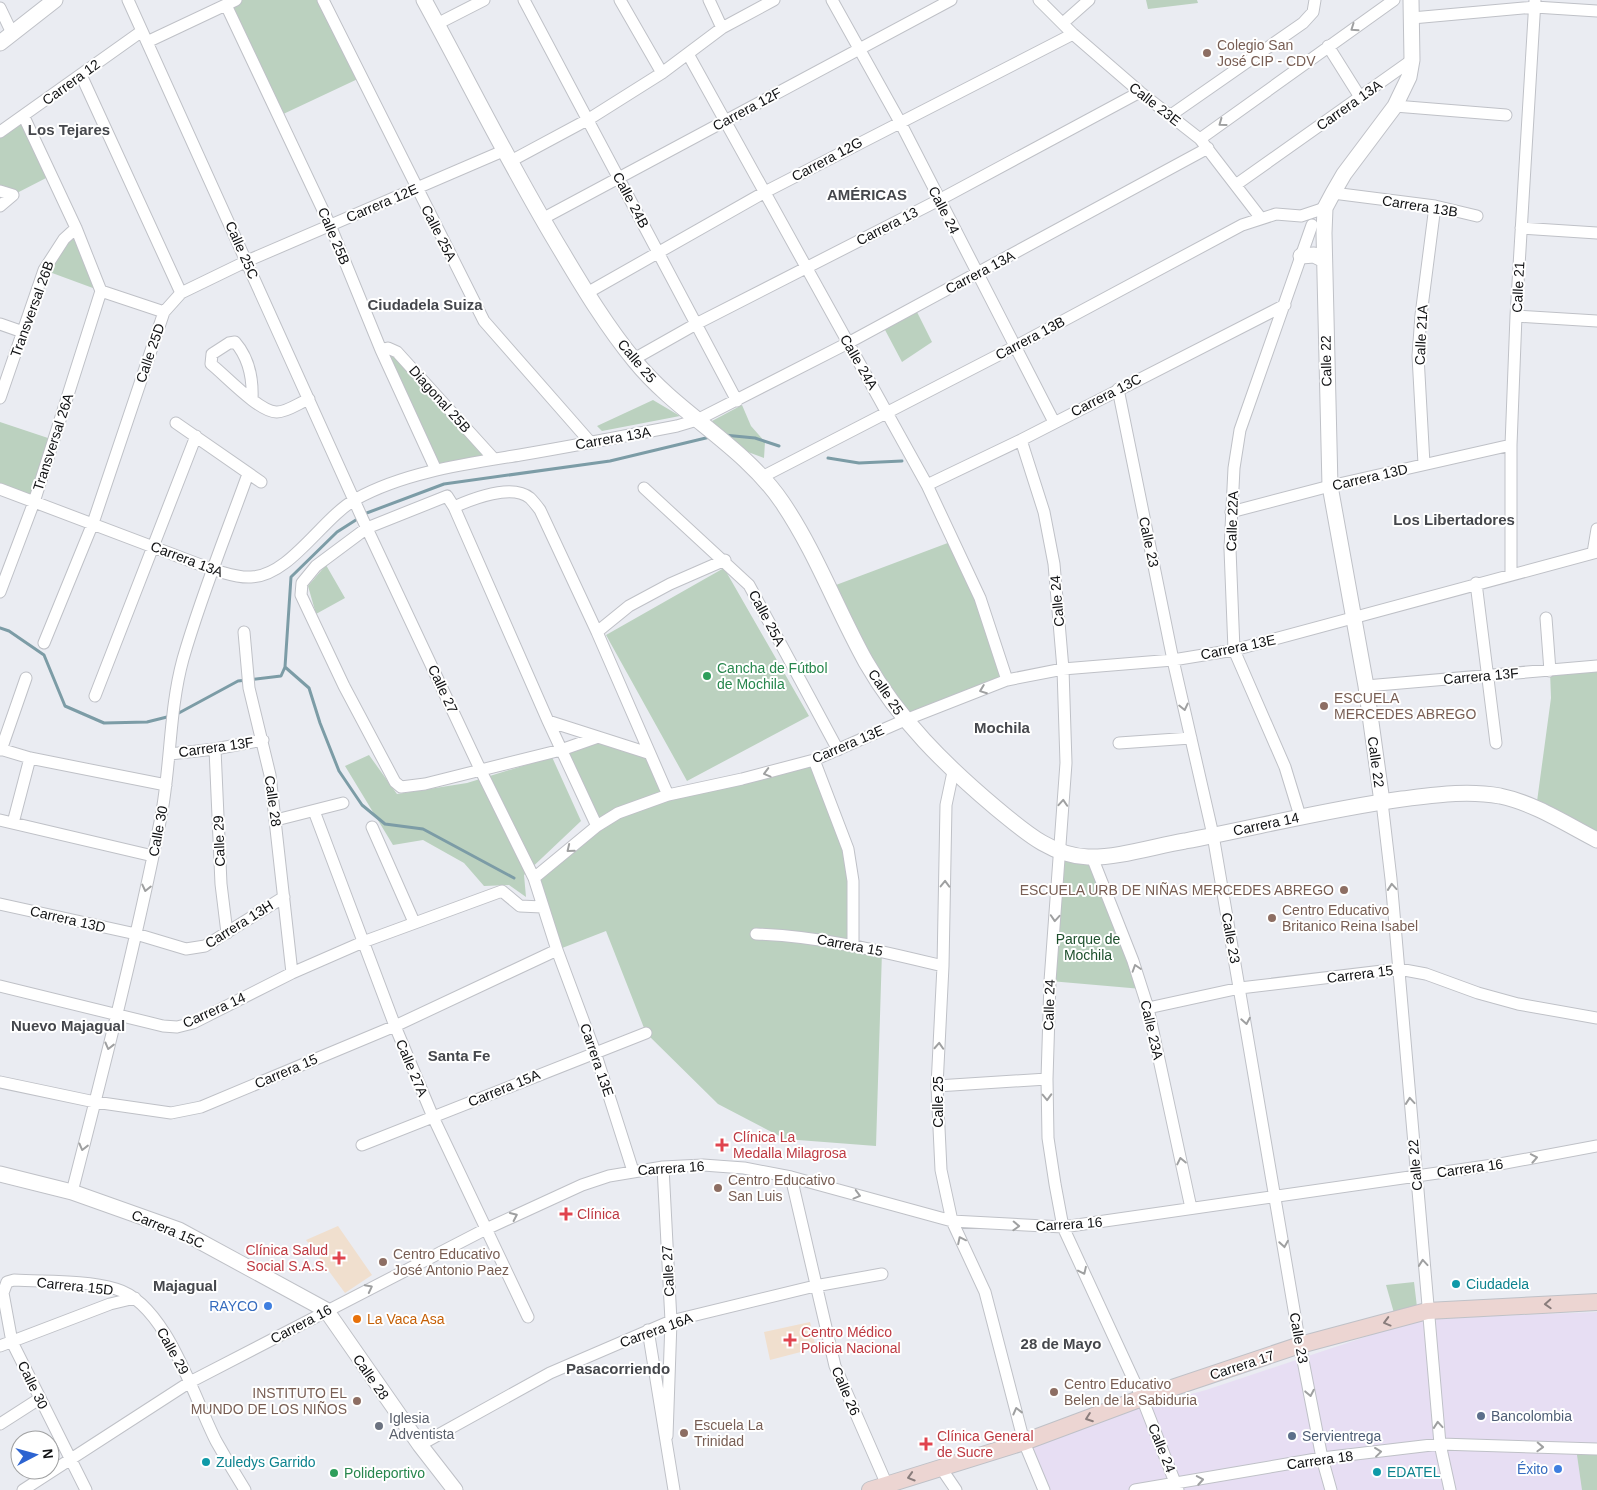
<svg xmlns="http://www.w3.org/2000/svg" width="1597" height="1490" viewBox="0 0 1597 1490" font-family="Helvetica,sans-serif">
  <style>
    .commercial { fill: #e7def3 }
    .medical { fill: #f0dfce }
    .green { fill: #bbd1bf }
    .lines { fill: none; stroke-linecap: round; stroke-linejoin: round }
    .stream { stroke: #7c9ca6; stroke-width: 3 }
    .minor-casing { stroke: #bfc1c7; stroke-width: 13 }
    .tertiary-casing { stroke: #bfc1c7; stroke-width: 17 }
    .secondary-casing { stroke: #bfc1c7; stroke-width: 18 }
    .minor { stroke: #fff; stroke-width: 11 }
    .tertiary { stroke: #fff; stroke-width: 15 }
    .secondary { stroke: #ecd5d2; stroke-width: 16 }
    .oneway { stroke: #9fa0a1 }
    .oneway2 { stroke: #897d7c }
    .education-dot { fill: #8d6e63; stroke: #fff; stroke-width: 2 }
    .leisure-dot { fill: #2e9e5b; stroke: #fff; stroke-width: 2 }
    .health-dot { fill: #e0444e; stroke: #fff; stroke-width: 2 }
    .culture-dot { fill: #0f9aa8; stroke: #fff; stroke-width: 2 }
    .shop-dot { fill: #3f7fe0; stroke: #fff; stroke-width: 2 }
    .food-dot { fill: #e8710a; stroke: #fff; stroke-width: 2 }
    .service-dot { fill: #5c6f8a; stroke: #fff; stroke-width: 2 }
    .worship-dot { fill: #6b7280; stroke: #fff; stroke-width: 2 }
    .labels { text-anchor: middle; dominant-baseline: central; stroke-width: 4; stroke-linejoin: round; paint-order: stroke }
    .education-label { font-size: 14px; fill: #785e54; stroke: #fff; text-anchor: start }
    .street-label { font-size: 14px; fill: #101113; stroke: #fff }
    .leisure-label { font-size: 14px; fill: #27864d; stroke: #fff; text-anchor: start }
    .park-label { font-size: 14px; fill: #1e502d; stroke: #fff }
    .health-label { font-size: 14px; fill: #be3a42; stroke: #fff; text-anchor: start }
    .culture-label { font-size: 14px; fill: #0d838f; stroke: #fff; text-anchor: start }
    .shop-label { font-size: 14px; fill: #366cbe; stroke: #fff; text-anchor: end }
    .food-label { font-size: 14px; fill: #c56008; stroke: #fff; text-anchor: start }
    .service-label { font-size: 14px; fill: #4e5e75; stroke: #fff; text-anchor: start }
    .worship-label { font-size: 14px; fill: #5b616d; stroke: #fff; text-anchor: start }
    .neighbourhood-label { font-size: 15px; font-weight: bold; fill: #45474c; stroke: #fff }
  </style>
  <rect width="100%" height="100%" fill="#eaecf2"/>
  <path class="commercial" d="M1597,1312v178h-548l-18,-47 71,-25 104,-28 213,-71z"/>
  <path class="medical" d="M338,1226l34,49 -27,18 -39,-53z
    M810,1322l6,26 -46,12 -6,-28z"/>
  <path class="green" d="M236,0h87l39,77 -83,39 -53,-111z
    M1146,0h51l1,3 -50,6z
    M24,117l26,59 -37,19 -13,-4v-59z
    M76,228l25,63 -57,-21z
    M917,312l15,30 -30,20 -18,-34z
    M396,354l98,105 -58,11 -49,-112z
    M653,400l27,16 -78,15 -5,-5z
    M742,405l9,21 14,16 -1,16 -24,-9 -28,-28z
    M0,422l54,18 -20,62 -34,-13z
    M953,541l54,139 -102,40 -77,-132z
    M326,565l19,33 -29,16 -8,-28z
    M724,568l85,148 -122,65 -81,-146z
    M1597,666v174l-61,-31 15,-111 -1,-27z
    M598,737l50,16 20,42 146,-35 34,89 5,95 29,7 -6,195 -91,-7 -67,-35 -72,-71 -40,-102 -49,19 -23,-72 61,-56 -34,-72z
    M369,755l28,39 70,-11 85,-26 29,64 -57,54 2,22 -17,-12 -25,1 -20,-23 -41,-23 -30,5 -48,-79z
    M1060,852l32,5 50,132 -92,-8z
    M1414,1282l3,25 -23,6 -8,-28z
    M1576,1448l21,1v41h-15z"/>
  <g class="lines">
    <path class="stream" d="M724,435l31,3 24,8
      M828,458l31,5 43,-2
      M364,514l80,-30 166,-23 100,-24
      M0,628l9,3 35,24 21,51 39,17 43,-1 24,-6
      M285,667l24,21 11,35 19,48 23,34 23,19 38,5 91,49
      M177,714l61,-33 43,-5 4,-9 6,-90 46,-45 22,-14"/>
    <g class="minor-casing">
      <path id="minor" d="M128,0l235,520 117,249 54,109 23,72 38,102 38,119
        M323,0l161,321 107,122
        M524,0l213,401
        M620,0l42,73
        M709,0l13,28
        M832,0l68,122 154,300
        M1039,0l34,34 67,58 60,47 60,78
        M226,5l104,220 51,125 55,120
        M0,8l12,25
        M1412,18l123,-11 62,4
        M1063,23l26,-23
        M437,24l47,-24
        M147,42l89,-42
        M1328,46l32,51
        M688,54l239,431 53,113 27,82
        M81,75l100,218
        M1395,106l111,9
        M1171,115l132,-92 10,-11 2,-12
        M24,117l52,111 25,63
        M0,132l142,-101
        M1200,139l194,-139
        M509,162l80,-43 73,-46 60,-45 52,-28
        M1237,184l175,-124
        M0,191l13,4
        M1333,193l102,13 42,10
        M0,206l13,-11
        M542,219l409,-219
        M1521,228l76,5
        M101,291l63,21
        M587,293l178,-101 308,-158
        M1516,316l81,5
        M0,324l23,8
        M381,350l7,-2 9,4 97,107
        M634,359l62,-35 243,-124 201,-108
        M1118,389l55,271 40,175 87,510 22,113 9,32
        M0,398l44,-128 20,-31 12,-11
        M252,400c1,-20 -3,-42 -17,-58l-6,1 -17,11 -1,10c14,11 49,49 66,48 10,0 22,-9 32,-13
        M176,423l85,59
        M1021,440l23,72 10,52 9,105 3,94 -16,218 -3,98 1,59 7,46 8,43 79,171 36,92
        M1424,464l-6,-108 3,-41 14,-109
        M762,477l254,-131 226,-121 34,-11 25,2 24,-8
        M927,485l94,-45 264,-135
        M644,488l105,97 89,165
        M0,489l214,81c12,3 24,8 37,7 39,-1 71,-59 105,-78 49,-27 109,-35 164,-44 53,-9 105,-19 157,-29l20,-6 151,-77 360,-195
        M454,507c18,-8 58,-24 76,-9 3,3 7,8 10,12l57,122 71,163
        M1231,512l99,-26 181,-41
        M1593,553l4,-24
        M1511,574v-129l5,-129 19,-316
        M1476,583l20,160
        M0,592l34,-90 67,-211
        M1546,618l4,53
        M244,632l5,56 21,87 22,198
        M597,632l32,-26 41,-22 55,-24
        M44,643l49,-120 71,-211 17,-19 66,-32 256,-110
        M1366,686l231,-20
        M95,696l101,-260
        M548,721l100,32
        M1119,743l72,-5
        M0,749l30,9 136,27
        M215,749l6,135 6,49
        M1,750l25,-72
        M170,754l45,-5 48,-9
        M814,760l34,89 5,32v63
        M953,772l-7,33 -3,161 -6,120 4,84 11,51 33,71 39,150 20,48
        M1382,802l9,77 49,565 10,46
        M314,811l81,215 38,91 95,200
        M1300,816l-15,-49 -51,-117 -4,-101 4,-81 6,-38 72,-205
        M0,820l153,36
        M276,820l67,-17
        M13,823l17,-65
        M597,826l-2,-4 -47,-101 -94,-214 -7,-11 -80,32 -51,38 -14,17 -1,12 43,91 51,96 6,5 24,-3 136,-34 37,-13
        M372,827l42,95
        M1092,857l41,104 15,47 43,200
        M534,878l63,-52 21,-13 50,-18 74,-16 72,-19 91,-40 102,-40 56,-11 110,-9 61,-10 363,-98
        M0,904l136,30 50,15 19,-3 79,-49
        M756,934c64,2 125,17 187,32
        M0,986l163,40 14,1 16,-4 99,-50 71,-31 139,-51 18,15 22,1
        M1148,1008l92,-20 159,-19 27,5 52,19 40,11 79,14
        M0,1082l95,20 76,11 30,-6 194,-81 162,-76
        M937,1086l110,-7
        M362,1145l284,-112
        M663,1167l8,154 -4,115
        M791,1177l44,189 52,119
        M72,1192c32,-125 64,-249 89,-375 10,-52 8,-107 22,-158 18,-63 43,-124 65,-185
        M648,1330l26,160
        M0,1346l110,-42 25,-6
        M0,1424l39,-25
        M420,1445l130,-72 121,-52 144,-35 67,-12
        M941,1468l15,22
        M23,1490l167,-108 294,-152 98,-45 27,-9 54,-9 40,-2 41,3 47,9 161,44 111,6 437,-63 97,-18
        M86,1490l-74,-148 -9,-49 4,-11 7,-2c33,2 70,0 102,9 50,14 78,109 100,152 9,16 19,33 29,49
        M1135,1490l187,-32 118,-14 157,5"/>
    </g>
    <g class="tertiary-casing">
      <path id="tertiary" d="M424,0c46,84 88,170 138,252 22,37 45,75 73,109 43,53 108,84 147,141 34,50 55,108 84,160 33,58 79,103 130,146 27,22 55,48 92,49 30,1 67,-11 97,-16 73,-14 144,-32 217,-42 33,-4 65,-9 98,-3 34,7 66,28 97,44
        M0,43l55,-43
        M1301,256l13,-1 10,5
        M1382,802l-16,-116 -36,-200 -6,-253 1,-25 8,-15 11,-19 51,-68 14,-29 3,-17 -1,-60
        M0,1174l72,18 107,38 147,80 94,135 35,45"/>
    </g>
    <g class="secondary-casing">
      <path id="secondary" d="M870,1490l154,-48 118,-44 158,-53 127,-34 170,-9"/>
    </g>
    <use href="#minor" class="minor"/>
    <use href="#tertiary" class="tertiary"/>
    <use href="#secondary" class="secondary"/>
  </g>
  <defs><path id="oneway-chevron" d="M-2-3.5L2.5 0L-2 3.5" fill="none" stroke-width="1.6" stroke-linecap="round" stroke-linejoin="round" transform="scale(1.25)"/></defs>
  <g class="oneway">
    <use href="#oneway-chevron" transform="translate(1354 28) rotate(145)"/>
    <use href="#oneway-chevron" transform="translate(1222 123) rotate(144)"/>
    <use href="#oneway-chevron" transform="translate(983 690) rotate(159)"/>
    <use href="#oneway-chevron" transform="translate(1184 707) rotate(77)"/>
    <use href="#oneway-chevron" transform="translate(767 773) rotate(165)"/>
    <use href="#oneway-chevron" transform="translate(1063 803) rotate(-86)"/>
    <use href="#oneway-chevron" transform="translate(570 849) rotate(141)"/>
    <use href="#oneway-chevron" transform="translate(945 884) rotate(-89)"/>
    <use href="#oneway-chevron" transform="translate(1392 887) rotate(-95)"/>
    <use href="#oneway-chevron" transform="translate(146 888) rotate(103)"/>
    <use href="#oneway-chevron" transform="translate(1055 918) rotate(94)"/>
    <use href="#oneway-chevron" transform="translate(1136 968) rotate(-108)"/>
    <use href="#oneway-chevron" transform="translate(1246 1021) rotate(80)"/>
    <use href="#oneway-chevron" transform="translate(109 1046) rotate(104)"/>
    <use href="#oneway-chevron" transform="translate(939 1046) rotate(-87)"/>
    <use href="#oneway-chevron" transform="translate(1047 1097) rotate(88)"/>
    <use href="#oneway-chevron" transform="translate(1410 1101) rotate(-95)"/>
    <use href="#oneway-chevron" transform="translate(83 1147) rotate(104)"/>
    <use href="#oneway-chevron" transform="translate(1534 1158) rotate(-11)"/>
    <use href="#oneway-chevron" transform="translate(1181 1161) rotate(-102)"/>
    <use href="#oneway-chevron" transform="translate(857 1195) rotate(15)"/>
    <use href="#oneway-chevron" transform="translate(514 1216) rotate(-25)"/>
    <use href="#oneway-chevron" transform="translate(1016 1226) rotate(2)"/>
    <use href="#oneway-chevron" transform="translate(961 1240) rotate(-116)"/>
    <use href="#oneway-chevron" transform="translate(1284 1244) rotate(81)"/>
    <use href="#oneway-chevron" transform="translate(1423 1263) rotate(-95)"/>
    <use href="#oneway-chevron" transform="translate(1083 1271) rotate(65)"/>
    <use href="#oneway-chevron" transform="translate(369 1288) rotate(-27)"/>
    <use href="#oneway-chevron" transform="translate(1310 1393) rotate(79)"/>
    <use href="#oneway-chevron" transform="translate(1017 1411) rotate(-104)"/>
    <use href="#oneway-chevron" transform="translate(1438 1425) rotate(-95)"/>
    <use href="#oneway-chevron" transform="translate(1540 1447) rotate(2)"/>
    <use href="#oneway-chevron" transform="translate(1378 1452) rotate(-7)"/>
    <use href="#oneway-chevron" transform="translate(1200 1480) rotate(-10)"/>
  </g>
  <g class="oneway2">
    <use href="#oneway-chevron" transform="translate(1548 1304) rotate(177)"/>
    <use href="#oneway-chevron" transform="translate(1387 1322) rotate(165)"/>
    <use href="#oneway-chevron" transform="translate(1089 1418) rotate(160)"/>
    <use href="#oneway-chevron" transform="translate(911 1477) rotate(163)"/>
  </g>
  <g class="education-dot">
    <circle cx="1207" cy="53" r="5"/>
    <circle cx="1324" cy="706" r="5"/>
    <circle cx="1344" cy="890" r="5"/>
    <circle cx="1272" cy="918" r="5"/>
    <circle cx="718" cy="1188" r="5"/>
    <circle cx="383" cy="1262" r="5"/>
    <circle cx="1054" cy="1392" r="5"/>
    <circle cx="357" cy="1401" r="5"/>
    <circle cx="684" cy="1433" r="5"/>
  </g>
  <g class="leisure-dot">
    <circle cx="707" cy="676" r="5"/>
    <circle cx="334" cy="1473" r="5"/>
  </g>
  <g class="health-dot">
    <path d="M719.5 1137.5h5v5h5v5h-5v5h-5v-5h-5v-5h5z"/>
    <path d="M563.5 1206.5h5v5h5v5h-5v5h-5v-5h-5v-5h5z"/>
    <path d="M336.5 1250.5h5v5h5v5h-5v5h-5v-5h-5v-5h5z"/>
    <path d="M787.5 1332.5h5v5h5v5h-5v5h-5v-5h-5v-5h5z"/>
    <path d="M923.5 1436.5h5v5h5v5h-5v5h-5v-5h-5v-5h5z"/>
  </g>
  <g class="culture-dot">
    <circle cx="1456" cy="1284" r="5"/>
    <circle cx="206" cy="1462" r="5"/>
    <circle cx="1377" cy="1472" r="5"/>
  </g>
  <g class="shop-dot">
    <circle cx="268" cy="1306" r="5"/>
    <circle cx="1558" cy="1469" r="5"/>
  </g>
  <circle class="food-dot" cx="357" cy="1319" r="5"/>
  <g class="service-dot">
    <circle cx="1481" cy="1416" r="5"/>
    <circle cx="1292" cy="1436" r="5"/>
  </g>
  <circle class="worship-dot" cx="379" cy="1426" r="5"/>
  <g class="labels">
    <g class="education-label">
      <text x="1217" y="45">Colegio San<tspan x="1217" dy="16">José CIP - CDV</tspan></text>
      <text x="1334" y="698">ESCUELA<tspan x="1334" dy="16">MERCEDES ABREGO</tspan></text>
      <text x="1334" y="890" text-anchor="end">ESCUELA URB DE NIÑAS MERCEDES ABREGO</text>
      <text x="1282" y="910">Centro Educativo<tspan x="1282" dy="16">Britanico Reina Isabel</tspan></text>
      <text x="728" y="1180">Centro Educativo<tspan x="728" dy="16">San Luis</tspan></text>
      <text x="393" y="1254">Centro Educativo<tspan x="393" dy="16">José Antonio Paez</tspan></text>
      <text x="1064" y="1384">Centro Educativo<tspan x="1064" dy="16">Belen de la Sabiduria</tspan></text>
      <text x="347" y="1393" text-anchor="end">INSTITUTO EL<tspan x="347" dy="16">MUNDO DE LOS NIÑOS</tspan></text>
      <text x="694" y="1425">Escuela La<tspan x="694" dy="16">Trinidad</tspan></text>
    </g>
    <g class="street-label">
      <text transform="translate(71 82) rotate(-36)">Carrera 12</text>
      <text transform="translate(1155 104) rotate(38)">Calle 23E</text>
      <text transform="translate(1349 105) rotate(-35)">Carrera 13A</text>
      <text transform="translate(747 109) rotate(-28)">Carrera 12F</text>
      <text transform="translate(827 159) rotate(-28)">Carrera 12G</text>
      <text transform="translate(631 200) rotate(62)">Calle 24B</text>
      <text transform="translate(382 203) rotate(-23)">Carrera 12E</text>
      <text transform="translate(1420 206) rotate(9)">Carrera 13B</text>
      <text transform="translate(944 210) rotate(63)">Calle 24</text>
      <text transform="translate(887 226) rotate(-27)">Carrera 13</text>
      <text transform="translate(439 233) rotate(63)">Calle 25A</text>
      <text transform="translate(334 236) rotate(67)">Calle 25B</text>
      <text transform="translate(242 250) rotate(66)">Calle 25C</text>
      <text transform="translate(980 272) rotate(-28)">Carrera 13A</text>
      <text transform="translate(1518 287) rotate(-87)">Calle 21</text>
      <text transform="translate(32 309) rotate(-70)">Transversal 26B</text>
      <text transform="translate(1421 335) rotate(-87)">Calle 21A</text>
      <text transform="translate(1030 338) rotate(-28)">Carrera 13B</text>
      <text transform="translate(150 353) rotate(-71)">Calle 25D</text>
      <text transform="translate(637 361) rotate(50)">Calle 25</text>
      <text transform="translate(1326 361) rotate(-91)">Calle 22</text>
      <text transform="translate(859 362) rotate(60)">Calle 24A</text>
      <text transform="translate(1106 395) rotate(-27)">Carrera 13C</text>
      <text transform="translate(440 399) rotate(48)">Diagonal 25B</text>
      <text transform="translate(613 438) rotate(-10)">Carrera 13A</text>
      <text transform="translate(53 442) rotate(-72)">Transversal 26A</text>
      <text transform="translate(1370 477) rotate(-13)">Carrera 13D</text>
      <text transform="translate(1232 521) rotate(-88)">Calle 22A</text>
      <text transform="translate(1149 542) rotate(78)">Calle 23</text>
      <text transform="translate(187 559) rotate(21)">Carrera 13A</text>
      <text transform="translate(1057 601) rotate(-95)">Calle 24</text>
      <text transform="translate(767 618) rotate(62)">Calle 25A</text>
      <text transform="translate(1238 647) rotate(-12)">Carrera 13E</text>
      <text transform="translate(1481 676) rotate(-5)">Carrera 13F</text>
      <text transform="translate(443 689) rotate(65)">Calle 27</text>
      <text transform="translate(886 692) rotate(56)">Calle 25</text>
      <text transform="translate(848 744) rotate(-23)">Carrera 13E</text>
      <text transform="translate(216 747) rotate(-8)">Carrera 13F</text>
      <text transform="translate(1376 762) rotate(82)">Calle 22</text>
      <text transform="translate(273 801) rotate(82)">Calle 28</text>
      <text transform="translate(1266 824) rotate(-12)">Carrera 14</text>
      <text transform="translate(158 831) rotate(-79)">Calle 30</text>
      <text transform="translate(219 841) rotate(-92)">Calle 29</text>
      <text transform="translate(68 919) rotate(13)">Carrera 13D</text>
      <text transform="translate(239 924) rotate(-32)">Carrera 13H</text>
      <text transform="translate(1231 938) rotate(80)">Calle 23</text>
      <text transform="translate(850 945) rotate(11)">Carrera 15</text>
      <text transform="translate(1360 974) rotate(-7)">Carrera 15</text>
      <text transform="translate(1049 1005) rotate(-88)">Calle 24</text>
      <text transform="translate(214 1010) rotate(-24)">Carrera 14</text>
      <text transform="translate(1152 1030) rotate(77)">Calle 23A</text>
      <text transform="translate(597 1060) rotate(71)">Carrera 13E</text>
      <text transform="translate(412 1068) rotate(67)">Calle 27A</text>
      <text transform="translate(286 1071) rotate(-23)">Carrera 15</text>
      <text transform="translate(504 1088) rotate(-22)">Carrera 15A</text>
      <text transform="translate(938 1102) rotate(-90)">Calle 25</text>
      <text transform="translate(1415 1165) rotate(-95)">Calle 22</text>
      <text transform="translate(671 1168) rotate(-4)">Carrera 16</text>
      <text transform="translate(1470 1168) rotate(-8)">Carrera 16</text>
      <text transform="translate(1069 1224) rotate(-4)">Carrera 16</text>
      <text transform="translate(168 1229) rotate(23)">Carrera 15C</text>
      <text transform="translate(668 1271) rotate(-93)">Calle 27</text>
      <text transform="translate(75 1286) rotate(6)">Carrera 15D</text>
      <text transform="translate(301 1324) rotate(-28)">Carrera 16</text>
      <text transform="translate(656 1330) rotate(-20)">Carrera 16A</text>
      <text transform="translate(1299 1338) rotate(80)">Calle 23</text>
      <text transform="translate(173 1351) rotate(61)">Calle 29</text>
      <text transform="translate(1242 1365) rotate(-18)">Carrera 17</text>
      <text transform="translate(371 1377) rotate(55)">Calle 28</text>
      <text transform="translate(33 1385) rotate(64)">Calle 30</text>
      <text transform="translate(846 1391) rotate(67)">Calle 26</text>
      <text transform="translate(1162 1448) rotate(68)">Calle 24</text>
      <text transform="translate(1320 1460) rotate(-8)">Carrera 18</text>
    </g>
    <g class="leisure-label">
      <text x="717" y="668">Cancha de Fútbol<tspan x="717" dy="16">de Mochila</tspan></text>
      <text x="344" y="1473">Polideportivo</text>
    </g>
    <g class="park-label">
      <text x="1088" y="939">Parque de<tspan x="1088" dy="16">Mochila</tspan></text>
    </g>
    <g class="health-label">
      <text x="733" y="1137">Clínica La<tspan x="733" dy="16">Medalla Milagrosa</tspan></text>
      <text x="577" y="1214">Clínica</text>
      <text x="328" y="1250" text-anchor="end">Clínica Salud<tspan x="328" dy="16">Social S.A.S.</tspan></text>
      <text x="801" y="1332">Centro Médico<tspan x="801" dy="16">Policia Nacional</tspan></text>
      <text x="937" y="1436">Clínica General<tspan x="937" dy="16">de Sucre</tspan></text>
    </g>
    <g class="culture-label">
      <text x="1466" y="1284">Ciudadela</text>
      <text x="216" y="1462">Zuledys Garrido</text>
      <text x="1387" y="1472">EDATEL</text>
    </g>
    <g class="shop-label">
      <text x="258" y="1306">RAYCO</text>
      <text x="1548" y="1469">Éxito</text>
    </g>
    <g class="food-label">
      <text x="367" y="1319">La Vaca Asa</text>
    </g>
    <g class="service-label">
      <text x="1491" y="1416">Bancolombia</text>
      <text x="1302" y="1436">Servientrega</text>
    </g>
    <g class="worship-label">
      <text x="389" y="1418">Iglesia<tspan x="389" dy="16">Adventista</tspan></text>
    </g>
    <g class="neighbourhood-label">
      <text x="69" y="129">Los Tejares</text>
      <text x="867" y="194">AMÉRICAS</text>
      <text x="425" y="304">Ciudadela Suiza</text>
      <text x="1454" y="519">Los Libertadores</text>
      <text x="1002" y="727">Mochila</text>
      <text x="68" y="1025">Nuevo Majagual</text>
      <text x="459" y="1055">Santa Fe</text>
      <text x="185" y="1285">Majagual</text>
      <text x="1061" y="1343">28 de Mayo</text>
      <text x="618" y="1368">Pasacorriendo</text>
    </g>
  </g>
  <g transform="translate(35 1455) rotate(84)"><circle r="24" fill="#ffffff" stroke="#9fa0a1"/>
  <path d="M0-4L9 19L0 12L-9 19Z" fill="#2c63d1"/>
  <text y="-8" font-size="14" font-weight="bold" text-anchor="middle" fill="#101113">N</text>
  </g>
</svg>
